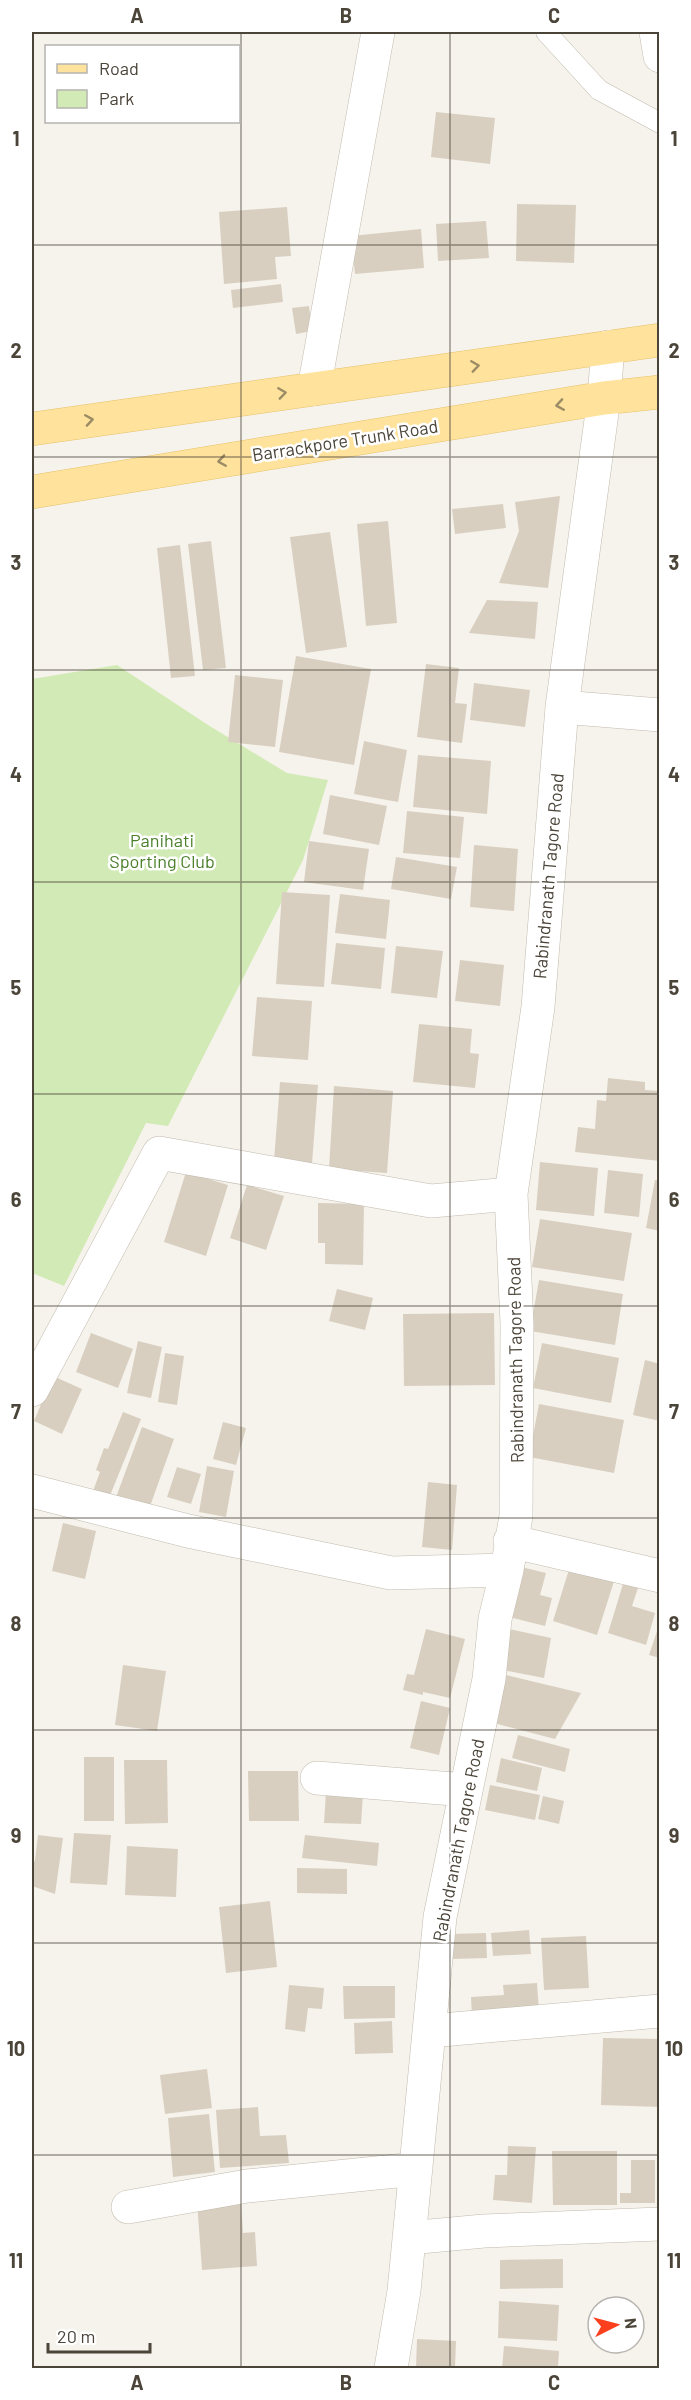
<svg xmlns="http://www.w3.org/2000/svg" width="691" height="2400" viewBox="0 0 691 2400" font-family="Barlow,sans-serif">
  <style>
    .green { fill: #d2eab5 }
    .building { fill: #d8cfc1 }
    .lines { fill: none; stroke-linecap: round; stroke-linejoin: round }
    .lane-casing { stroke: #c2bbae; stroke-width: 21 }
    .street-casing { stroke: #c2bbae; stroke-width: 34 }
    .primary-casing { stroke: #e6c16a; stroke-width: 34 }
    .lane { stroke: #fff; stroke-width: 20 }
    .street { stroke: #fff; stroke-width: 33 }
    .primary { stroke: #ffe39c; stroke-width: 33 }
    .oneway { stroke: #9c8c66 }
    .grid { fill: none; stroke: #4b4439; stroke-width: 1.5; stroke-opacity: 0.55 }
    .labels { text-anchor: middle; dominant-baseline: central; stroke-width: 5; stroke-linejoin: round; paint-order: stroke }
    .street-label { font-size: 18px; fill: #4b4439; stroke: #fff }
    .park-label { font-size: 18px; fill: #4a7f2a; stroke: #fff }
    .neatline { fill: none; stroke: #4b4439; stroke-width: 2 }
    .grid-label { font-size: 20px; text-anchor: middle; font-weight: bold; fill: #4b4439 }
  </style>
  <rect width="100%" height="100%" fill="#f6f3ec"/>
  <path class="green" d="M117,665l91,60 79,48 41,7 -25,80 -135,266 -22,-3 -82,163 -32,-13v-594z"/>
  <path class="building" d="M436,112l59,6 -5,46 -59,-7z
    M517,204l59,1 -2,58 -58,-2z
    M287,207l4,49 -16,1 2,22 -53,5 -5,-72z
    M486,221l3,37 -51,3 -2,-37z
    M421,229l3,39 -69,6 -4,-38z
    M281,284l2,18 -50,6 -2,-18z
    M309,306l3,25 -16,3 -4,-26z
    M560,496l-12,92 -49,-5 20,-52 -4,-29z
    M503,504l3,24 -51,6 -3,-25z
    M388,521l9,102 -31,3 -9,-102z
    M330,532l17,115 -41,6 -16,-116z
    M211,541l15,127 -23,2 -15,-126z
    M180,545l15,131 -24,2 -14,-130z
    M487,600l51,2 -3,37 -66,-6z
    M296,656l75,13 -17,96 -75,-13z
    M426,664l33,4 -4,35 12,1 -5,39 -45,-6z
    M235,675l48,5 -8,67 -47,-5z
    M474,683l56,7 -5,37 -55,-7z
    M364,741l43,9 -9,52 -44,-8z
    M418,755l73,6 -4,53 -74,-7z
    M330,795l57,11 -8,39 -56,-11z
    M407,811l57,6 -4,41 -57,-5z
    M309,841l60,8 -6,41 -59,-8z
    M474,845l44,4 -4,62 -44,-4z
    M396,857l61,10 -6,32 -60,-10z
    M282,892l48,3 -6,92 -48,-3z
    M340,894l50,6 -4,39 -51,-6z
    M336,943l49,5 -4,41 -50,-5z
    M396,946l47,5 -6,47 -46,-5z
    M460,960l44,5 -4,41 -45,-5z
    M257,997l55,4 -4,59 -56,-4z
    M419,1024l53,5 -2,24 9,1 -4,34 -62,-6z
    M608,1078l37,4v8l15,1v70l-85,-9 3,-25 17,2 2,-29 9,1z
    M280,1082l38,3 -6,79 -38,-3z
    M334,1086l59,5 -6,82 -58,-4z
    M540,1162l58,6 -4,48 -58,-6z
    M608,1170l35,4 -4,43 -35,-4z
    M186,1172l42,13 -22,71 -42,-14z
    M655,1180h5v51l-14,-3z
    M247,1185l37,11 -18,54 -36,-12z
    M318,1203l46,1 -1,61 -38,-1v-21h-7z
    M540,1219l92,14 -8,48 -92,-14z
    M539,1280l84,14 -8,51 -85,-14z
    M337,1289l36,9 -8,32 -36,-9z
    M494,1313l1,72 -91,1 -1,-72z
    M91,1333l42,16 -15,39 -42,-16z
    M138,1341l24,6 -11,51 -24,-5z
    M542,1343l77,15 -8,45 -78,-15z
    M165,1353l19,3 -7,49 -19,-3z
    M645,1360l15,4v57l-27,-6z
    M53,1376l29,13 -20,45 -28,-13z
    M539,1404l85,16 -10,53 -85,-16z
    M123,1412l18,7 -32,79 -16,-7 7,-19 -4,-2 8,-22 4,1z
    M223,1422l23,6 -10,37 -23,-6z
    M142,1427l32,12 -26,73 -33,-12z
    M207,1466l27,5 -8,46 -27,-5z
    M177,1467l24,7 -10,30 -24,-7z
    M428,1482l29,3 -5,65 -30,-3z
    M63,1523l33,8 -11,48 -33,-8z
    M571,1563l44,15 -18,57 -44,-14z
    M513,1565l33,8 -6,22 12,3 -7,28 -44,-11z
    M623,1584l15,4 -6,18 23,7 -9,32 -38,-12z
    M660,1622v36l-11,-3z
    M505,1628l46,10 -7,40 -47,-9z
    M426,1629l39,10 -15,59 -27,-6v3l-20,-5 4,-16 7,1z
    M123,1665l43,6 -9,60 -42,-6z
    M497,1673l84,20 -26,46 -69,-18z
    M421,1701l29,7 -11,47 -29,-7z
    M518,1735l52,14 -5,23 -53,-14z
    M84,1757h30v64h-30z
    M501,1758l41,10 -5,23 -41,-9z
    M124,1760h43l1,63 -43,1z
    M248,1771h50l1,50h-50z
    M490,1785l50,10 -5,25 -50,-10z
    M326,1792l37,2 -2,30 -37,-1z
    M543,1796l21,5 -5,23 -21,-5z
    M74,1833l37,2 -4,50 -37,-2z
    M38,1835l25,3 -8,56 -23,-8v-20l3,-6z
    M305,1835l74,8 -2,23 -75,-8z
    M127,1846l51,3 -2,48 -51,-2z
    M297,1868l50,1v25l-50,-1z
    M270,1901l7,66 -51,6 -7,-66z
    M529,1930l2,24 -38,2 -2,-23z
    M486,1933l1,25 -35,1 -1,-25z
    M586,1936l3,52 -45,2 -3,-52z
    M537,1983l2,29 -67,5 -1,-20 33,-2 -1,-10z
    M289,1985l35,3 -2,21 -14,-1 -3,24 -20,-3z
    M343,1986h52v32l-51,1z
    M392,2021l1,32 -38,1 -1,-31z
    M603,2038l57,1v68l-59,-2z
    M207,2069l5,39 -47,6 -5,-39z
    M258,2107l2,29 26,-1 3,28 -69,5 -4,-58z
    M209,2114l6,58 -42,5 -5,-59z
    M508,2146l28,1 -4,56 -39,-3 2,-25h12z
    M552,2151h65v54h-64z
    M631,2160h24v43h-35v-10h11z
    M241,2199l2,34 12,-1 2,34 -55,4 -5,-68z
    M563,2259v29l-63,1v-29z
    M499,2301l60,4 -2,36 -59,-3z
    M417,2339l39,2 -1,27h-39z
    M504,2346l55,5 -1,16 -56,1z"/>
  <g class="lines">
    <g class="lane-casing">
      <path id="lane" d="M546,32l53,58 61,33"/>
    </g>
    <g class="street-casing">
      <path id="street" d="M656,32l4,24
        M314,389l64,-357
        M562,707l98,8
        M32,1390l127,-237 272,48 80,-7
        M32,1491l156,40 203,42 116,-3
        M510,1541l150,35
        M317,1778l149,12
        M430,2031l230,-20
        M128,2207l119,-21 169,-17
        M409,2238l75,-7 176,-7
        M391,2368l13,-77 36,-374 49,-238 6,-60 12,-49 9,-54 1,-192 -6,-130 27,-187 24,-300 42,-309 4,-51"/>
    </g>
    <g class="primary-casing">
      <path id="primary" d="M32,429l628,-89
        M32,492l572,-94 56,-6"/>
    </g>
    <use href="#lane" class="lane"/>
    <use href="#street" class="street"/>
    <use href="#primary" class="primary"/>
  </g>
  <defs><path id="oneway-chevron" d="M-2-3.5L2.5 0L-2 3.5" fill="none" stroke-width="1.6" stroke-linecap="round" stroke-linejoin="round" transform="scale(1.5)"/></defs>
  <g class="oneway">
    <use href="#oneway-chevron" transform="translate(475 366) rotate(-8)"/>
    <use href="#oneway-chevron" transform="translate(282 393) rotate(-8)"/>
    <use href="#oneway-chevron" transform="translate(560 405) rotate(171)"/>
    <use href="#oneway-chevron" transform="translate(89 420) rotate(-9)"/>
    <use href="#oneway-chevron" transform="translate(222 461) rotate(171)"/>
  </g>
  <path class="grid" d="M241,32v2336M450,32v2336M32,245h628M32,457h628M32,670h628M32,882h628M32,1094h628M32,1306h628M32,1518h628M32,1730h628M32,1943h628M32,2155h628"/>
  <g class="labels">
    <g class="street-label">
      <text transform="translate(345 440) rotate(-9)">Barrackpore Trunk Road</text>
      <text transform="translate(548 876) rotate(-85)">Rabindranath Tagore Road</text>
      <text transform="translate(515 1360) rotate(-91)">Rabindranath Tagore Road</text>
      <text transform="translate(458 1840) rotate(-79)">Rabindranath Tagore Road</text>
    </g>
    <g class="park-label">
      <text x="162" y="840">Panihati<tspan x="162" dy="21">Sporting Club</tspan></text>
    </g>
  </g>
  <rect width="691" height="2400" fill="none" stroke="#ffffff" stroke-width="66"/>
  <rect x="45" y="45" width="195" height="78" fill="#ffffff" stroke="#b7b4b0" stroke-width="1.5"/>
  <rect x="57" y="64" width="30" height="9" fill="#ffe39c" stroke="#b7b4b0" stroke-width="1.5"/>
  <text x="99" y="75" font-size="18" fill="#4b4439">Road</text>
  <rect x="57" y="90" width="30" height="18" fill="#d2eab5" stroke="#b7b4b0" stroke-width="1.5"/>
  <text x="99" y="105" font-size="18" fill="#4b4439">Park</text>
  <g transform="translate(616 2325) rotate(84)"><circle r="28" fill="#ffffff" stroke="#b7b4b0" stroke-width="1.5"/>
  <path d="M0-4.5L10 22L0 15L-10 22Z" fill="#fc3f1d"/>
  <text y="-9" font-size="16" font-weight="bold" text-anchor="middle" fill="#4b4439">N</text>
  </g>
  <path d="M48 2343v9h102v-9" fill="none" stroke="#4b4439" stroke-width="3"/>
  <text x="57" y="2343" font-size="18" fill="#4b4439" stroke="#ffffff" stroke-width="4.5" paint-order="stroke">20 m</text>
  <rect x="33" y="33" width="625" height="2334" class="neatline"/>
  <g class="grid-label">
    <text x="137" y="23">A</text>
    <text x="346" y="23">B</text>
    <text x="554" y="23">C</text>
    <text x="16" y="146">1</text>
    <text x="674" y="146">1</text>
    <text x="16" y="358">2</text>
    <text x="674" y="358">2</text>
    <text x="16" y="570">3</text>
    <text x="674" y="570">3</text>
    <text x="16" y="782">4</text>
    <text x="674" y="782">4</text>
    <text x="16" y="995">5</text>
    <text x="674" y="995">5</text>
    <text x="16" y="1207">6</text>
    <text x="674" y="1207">6</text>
    <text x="16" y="1419">7</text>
    <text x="674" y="1419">7</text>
    <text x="16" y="1631">8</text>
    <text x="674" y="1631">8</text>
    <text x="16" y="1843">9</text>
    <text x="674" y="1843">9</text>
    <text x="16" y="2056">10</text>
    <text x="674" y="2056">10</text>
    <text x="16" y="2268">11</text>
    <text x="674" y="2268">11</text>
    <text x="137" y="2390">A</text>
    <text x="346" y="2390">B</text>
    <text x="554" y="2390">C</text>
  </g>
</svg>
